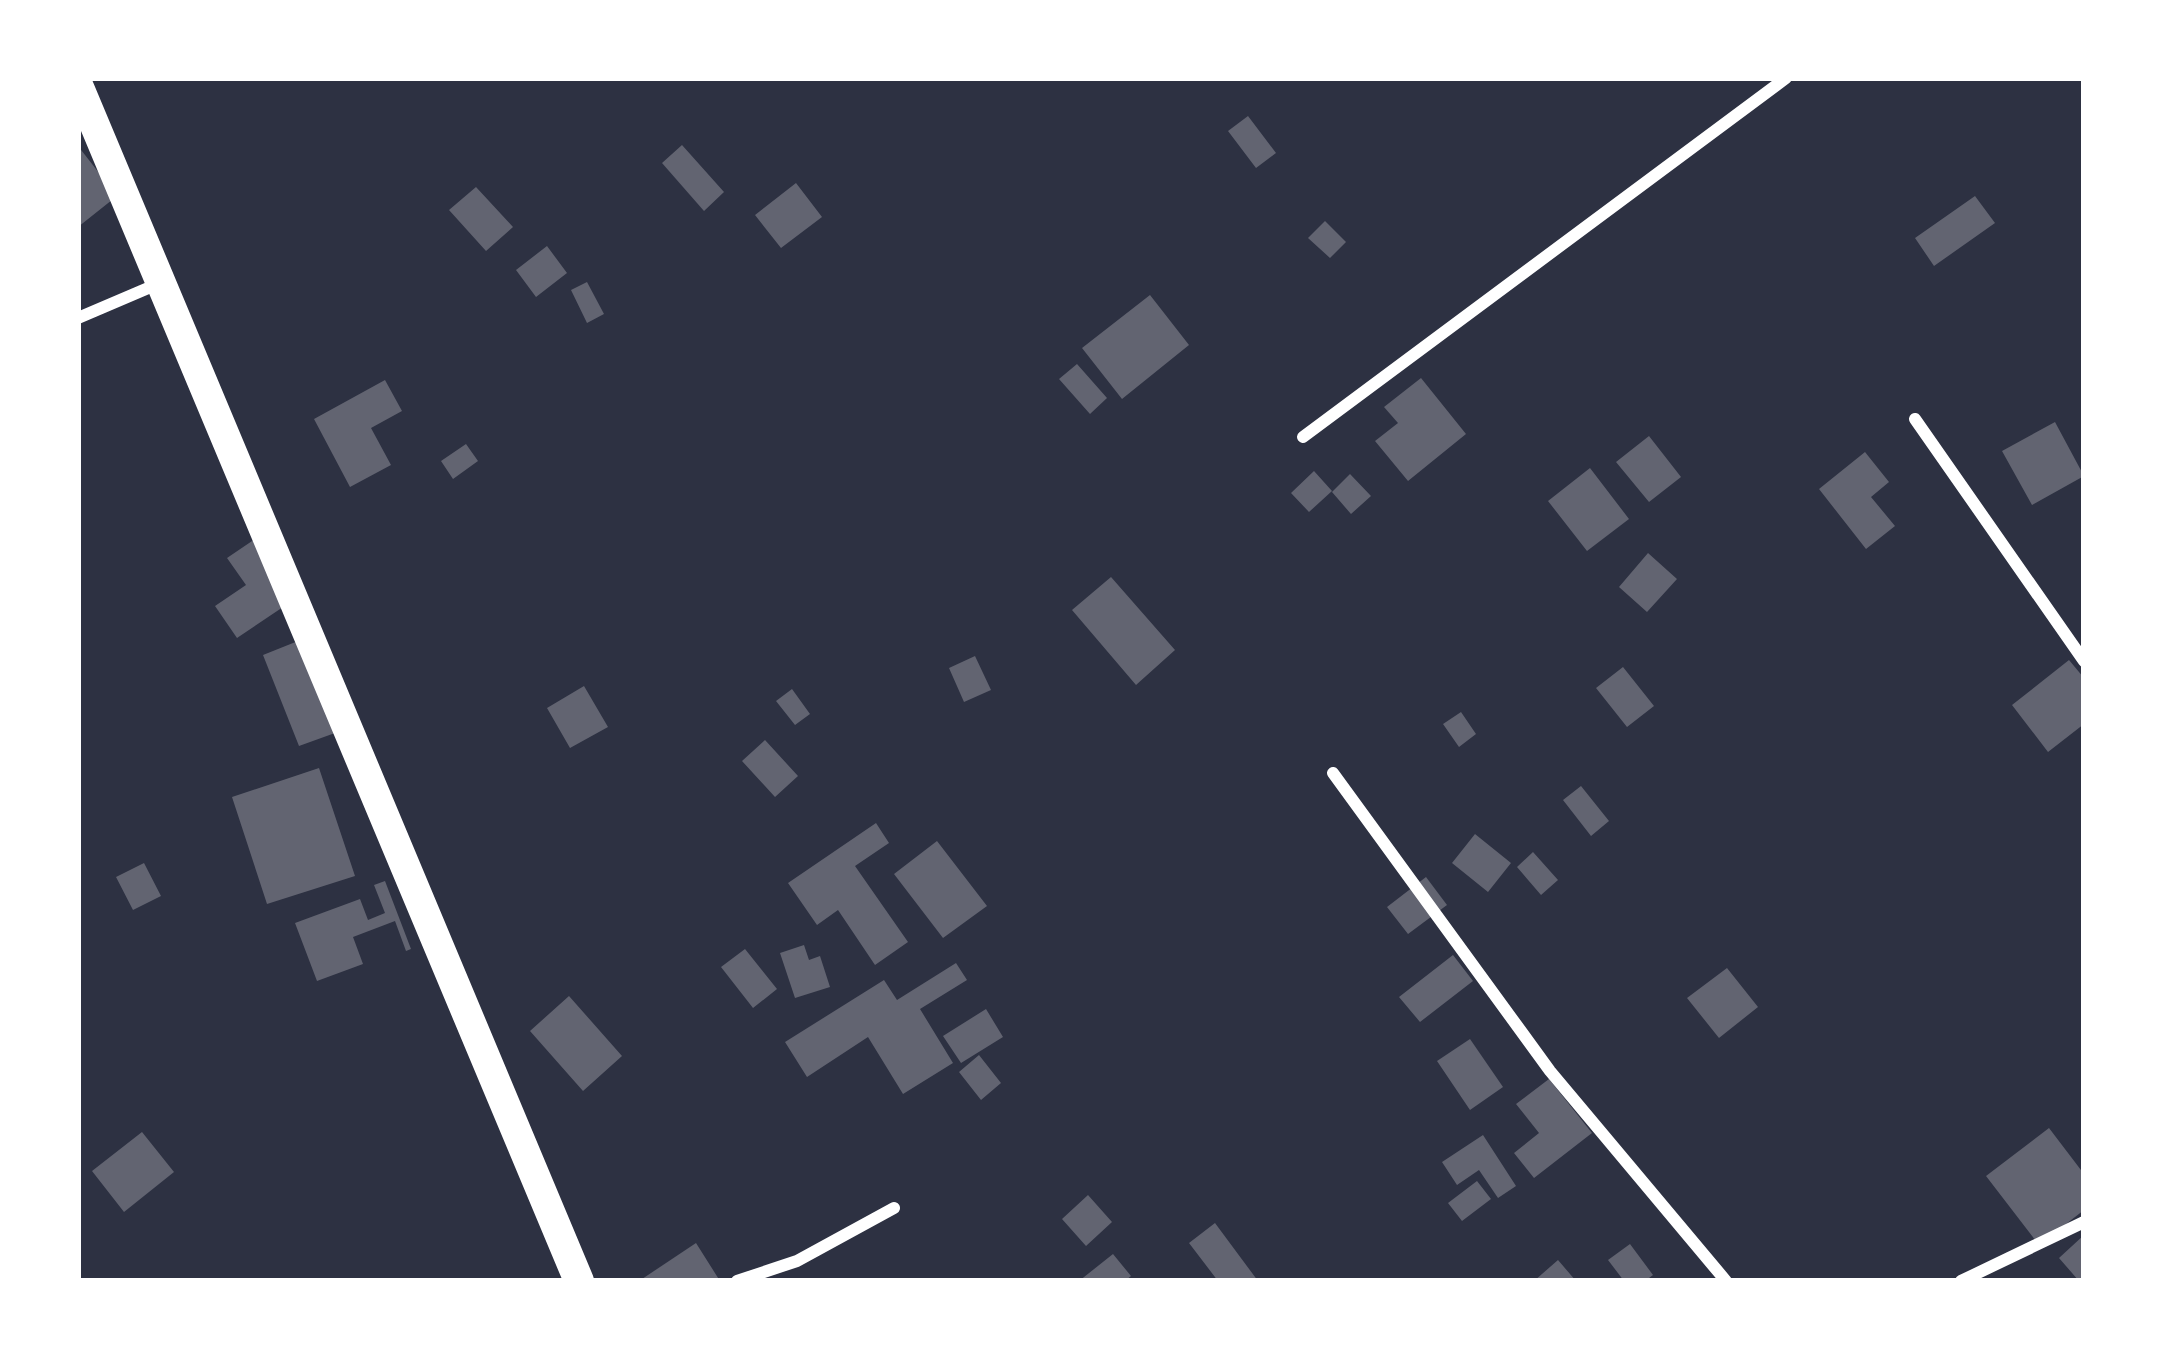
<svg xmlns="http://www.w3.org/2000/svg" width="2162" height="1359" viewBox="0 0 2162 1359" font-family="Commissioner,sans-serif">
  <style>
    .building { fill: #626471 }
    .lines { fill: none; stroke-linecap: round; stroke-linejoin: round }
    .minor { stroke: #fff; stroke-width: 12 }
    .primary { stroke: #fff; stroke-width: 30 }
  </style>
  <rect width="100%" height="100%" fill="#2d3142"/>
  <path class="building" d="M1248,116l28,37 -20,15 -28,-37z
    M682,145l42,47 -20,19 -42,-48z
    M78,146l39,50 -39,31z
    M796,183l26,34 -41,31 -26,-33z
    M476,187l37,40 -27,24 -37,-41z
    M1975,196l20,27 -61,43 -19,-28z
    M1325,221l21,21 -16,16 -22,-20z
    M547,246l20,27 -31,24 -20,-27z
    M587,282l17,32 -17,9 -16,-33z
    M1150,295l39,50 -67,54 -40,-51z
    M1077,364l30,34 -17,16 -31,-35z
    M1421,378l45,56 -58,47 -33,-40 23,-18 -14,-16z
    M385,380l17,31 -31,17 20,37 -41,22 -36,-68z
    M2055,422l29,54 -52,29 -30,-54z
    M1649,436l32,41 -32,25 -33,-40z
    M466,444l12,17 -25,18 -12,-18z
    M1865,452l24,30 -18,15 24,29 -29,23 -47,-60z
    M1590,468l39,51 -42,32 -39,-50z
    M1314,471l18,20 -23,21 -18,-19z
    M1350,474l21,22 -20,18 -19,-22z
    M255,539l40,60 -58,39 -22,-32 31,-21 -19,-27z
    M1648,553l29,26 -30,33 -28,-25z
    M1111,577l64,73 -39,35 -64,-75z
    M298,641l37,92 -36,13 -36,-91z
    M975,656l16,34 -27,12 -15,-34z
    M2069,660l15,18v46l-36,28 -36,-47z
    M1623,667l31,39 -27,21 -31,-39z
    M584,686l24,41 -38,21 -23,-40z
    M792,689l18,25 -15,11 -19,-24z
    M1461,712l15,22 -17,13 -16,-23z
    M765,740l33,36 -23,21 -33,-36z
    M319,768l36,108 -88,28 -35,-107z
    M1581,786l28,35 -18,15 -28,-36z
    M876,823l13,20 -34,23 53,76 -33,23 -37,-55 -21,15 -29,-42z
    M1475,834l36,29 -23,29 -36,-29z
    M937,841l50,65 -44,32 -49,-64z
    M1533,852l25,28 -17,15 -24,-28z
    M144,863l17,33 -28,14 -17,-33z
    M1426,877l21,28 -39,29 -21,-27z
    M385,881l26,68 -5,2 -11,-30 -42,16 10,27 -46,17 -22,-58 65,-24 8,21 17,-7 -11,-28z
    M804,945l5,15 11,-4 10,31 -35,11 -15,-45z
    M745,949l32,40 -24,19 -32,-41z
    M1453,955l20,26 -53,41 -21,-25z
    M956,963l11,17 -47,29 33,54 -50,31 -35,-57 -61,40 -22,-35 99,-62 13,20z
    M1727,968l31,39 -39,31 -32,-40z
    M569,996l53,60 -39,35 -53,-60z
    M986,1009l17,28 -42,26 -18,-27z
    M1470,1039l33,48 -33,23 -33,-49z
    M979,1055l22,28 -20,17 -22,-28z
    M1549,1079l43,54 -58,45 -20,-25 25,-20 -23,-29z
    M2049,1128l35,46v36l-45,35 -53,-69z
    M142,1132l32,40 -50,40 -32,-41z
    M1483,1135l33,51 -18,12 -19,-28 -22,15 -15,-23z
    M1477,1181l14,18 -29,22 -14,-18z
    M1088,1195l24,27 -26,24 -24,-27z
    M1215,1223l43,58h-40l-29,-38z
    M2084,1235v46h-5l-20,-23z
    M696,1243l24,38h-81z
    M1630,1244l23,31 -8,6h-21l-16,-21z
    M1113,1254l18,22 -6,5h-46z
    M1558,1260l18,21h-42z"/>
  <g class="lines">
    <path class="minor" d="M78,318l82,-35
      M1915,419l169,242
      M1303,437l483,-359
      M1333,773l217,298 176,210
      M737,1281l60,-20 97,-53
      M1961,1281l123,-59"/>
    <path class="primary" d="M78,85l501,1196"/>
  </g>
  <rect width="2162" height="1359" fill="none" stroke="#ffffff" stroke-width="162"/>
</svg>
